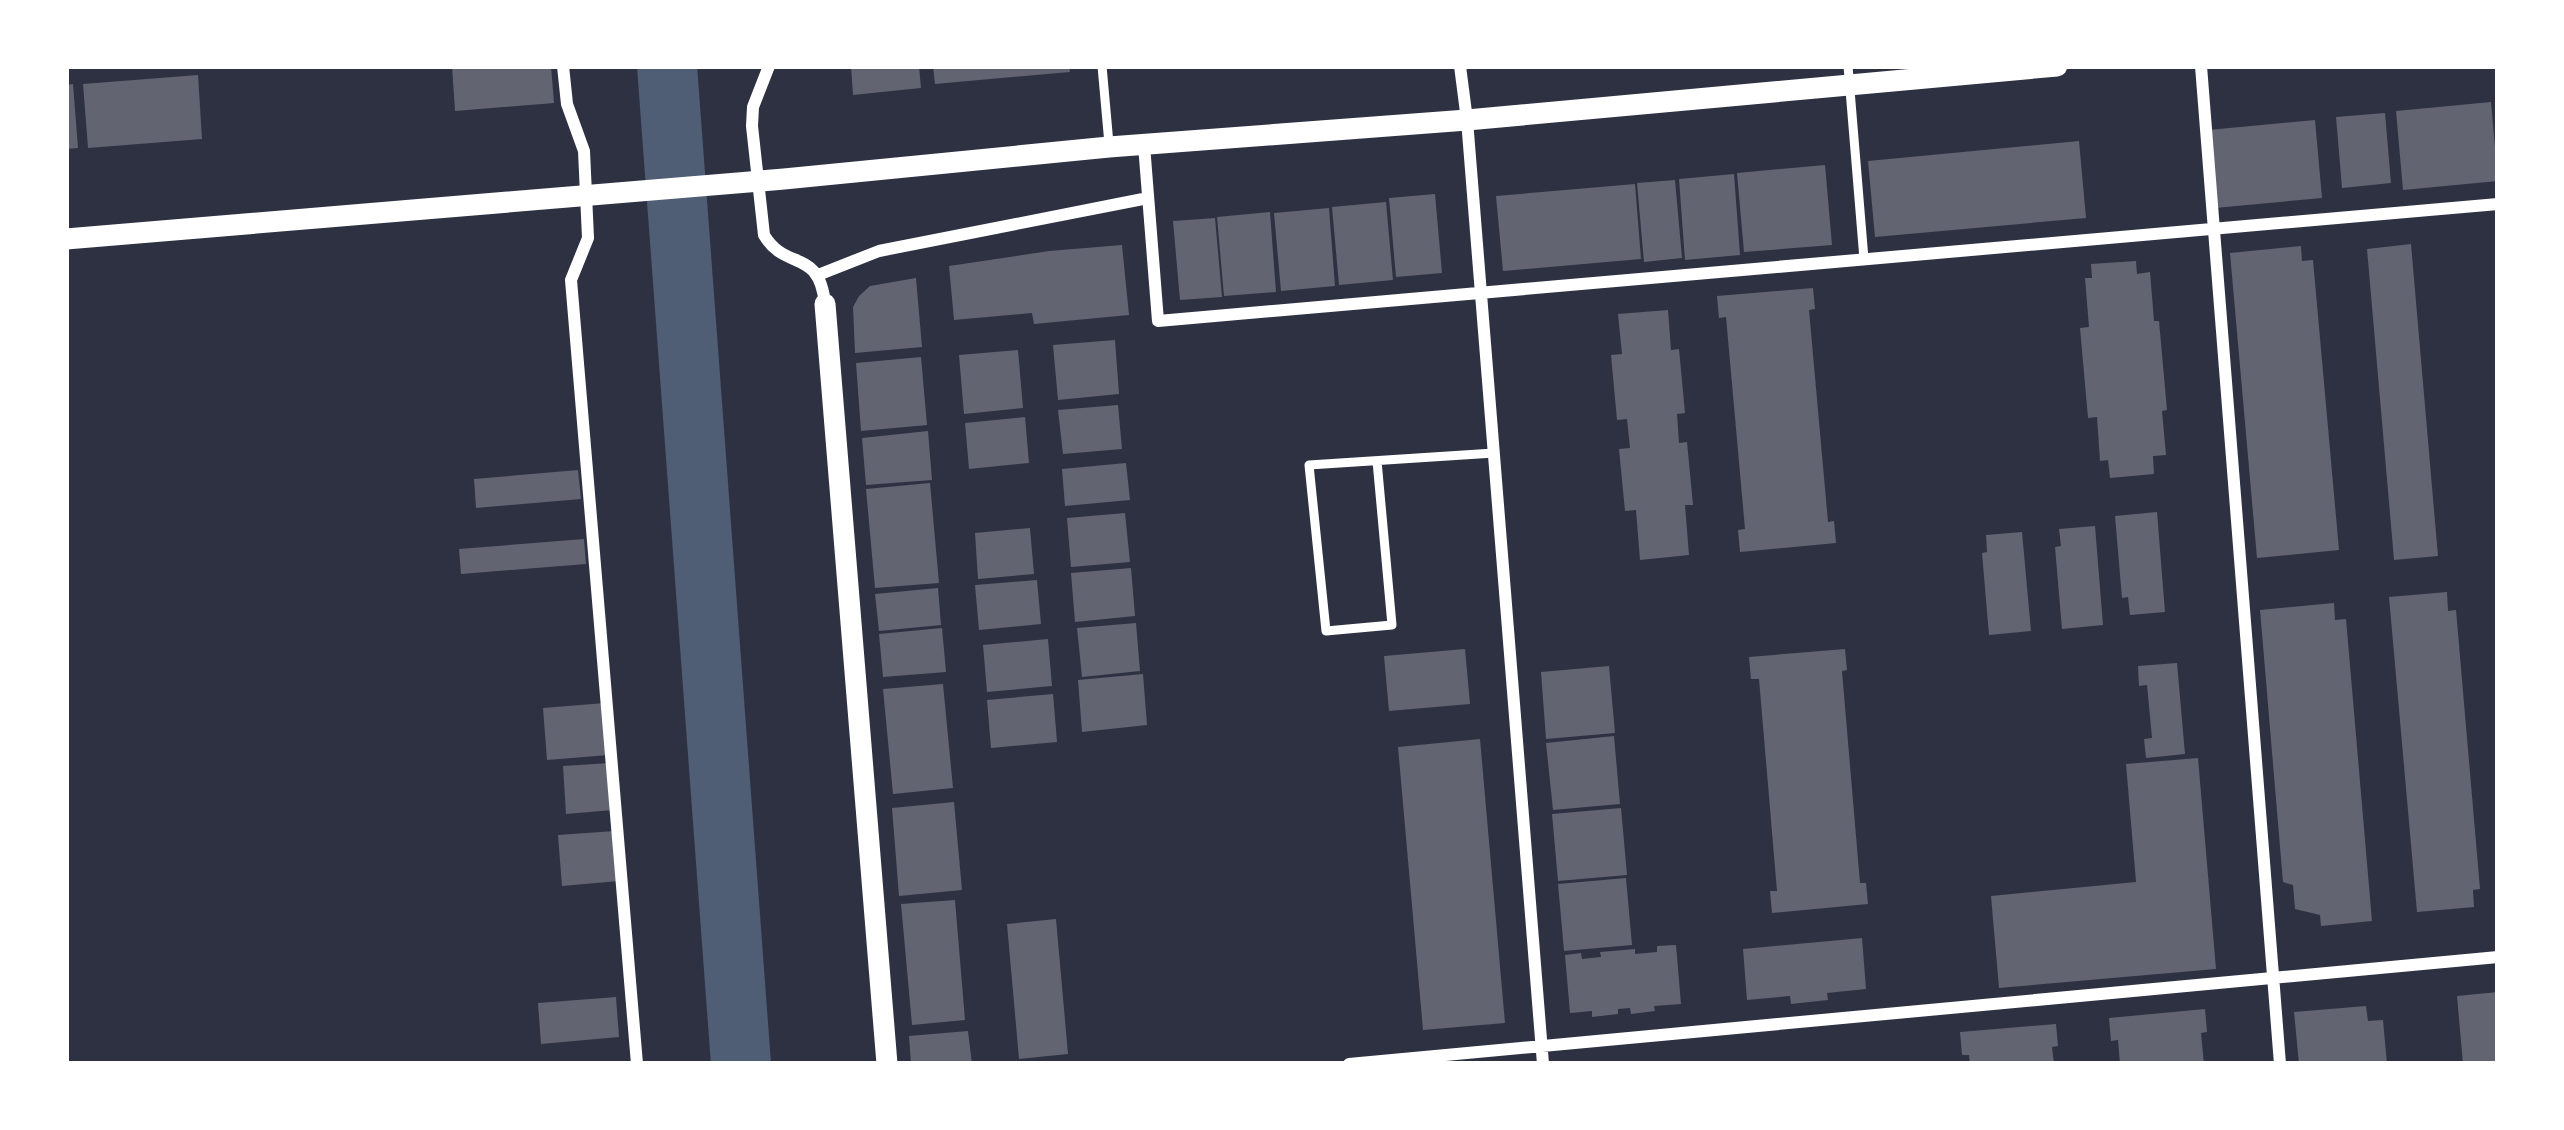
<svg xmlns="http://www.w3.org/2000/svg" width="2564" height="1130" viewBox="0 0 2564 1130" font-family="'Work Sans',sans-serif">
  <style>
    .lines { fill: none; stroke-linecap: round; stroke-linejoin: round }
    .river { stroke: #4f5d75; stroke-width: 60 }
    .building { fill: #626471 }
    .service { stroke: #fff; stroke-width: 9 }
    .minor { stroke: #fff; stroke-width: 12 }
    .tertiary { stroke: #fff; stroke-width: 21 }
  </style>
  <rect width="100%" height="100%" fill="#2d3142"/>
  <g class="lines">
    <path class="river" d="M667,66l74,998"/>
  </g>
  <path class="building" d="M452,66h99l3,37 -99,8z
    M851,66h68l2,22 -68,7z
    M933,66h136l1,6 -135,12z
    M198,75l4,64 -114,9 -5,-64z
    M73,84l5,64 -12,1v-64z
    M2491,102l7,79 -95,9 -7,-79z
    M2385,113l6,70 -49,5 -6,-71z
    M2315,120l7,78 -107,10 -7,-78z
    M2079,141l7,77 -211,19 -7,-76z
    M1825,165l7,80 -88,7 -7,-79z
    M1734,174l6,81 -55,5 -6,-81z
    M1675,180l7,78 -38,4 -7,-79z
    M1635,184l6,75 -138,12 -7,-75z
    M1435,194l7,79 -46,4 -7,-79z
    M1386,202l7,78 -54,5 -7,-78z
    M1329,208l6,78 -54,5 -7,-78z
    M1270,212l6,80 -52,4 -7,-79z
    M1215,218l7,79 -42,3 -7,-79z
    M2411,244l27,312 -44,4 -27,-311z
    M1122,245l7,70 -95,9 -2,-11 -78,7 -5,-54 100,-15z
    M2301,246l1,15 11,-1 26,290 -82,8 -27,-305z
    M2136,261l1,13 13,-2 4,49h5l8,89 -5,1 4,44 -13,1 1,18 -44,4 -2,-18 -8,1 -3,-44 -9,1 -8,-90 9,-1 -4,-49h7l-1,-14z
    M916,278l6,69 -67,6 -2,-46 6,-11 11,-10z
    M1813,288l2,21 -6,1 19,212 6,-1 2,22 -96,9 -2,-22 7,-1 -19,-212 -7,1 -2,-22z
    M1668,310l3,40 8,-1 6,64 -8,1 2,29 8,-1 6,63h-8l4,50 -49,5 -4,-50 -11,1 -6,-62 11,-1 -3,-29 -10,1 -6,-65 11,-1 -4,-40z
    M1115,340l4,54 -61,6 -5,-55z
    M1018,350l5,58 -59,6 -5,-59z
    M921,357l6,68 -66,6 -5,-68z
    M1118,405l4,44 -59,5 -5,-44z
    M1025,417l4,46 -60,6 -4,-46z
    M928,431l4,49 -66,5 -4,-47z
    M1126,463l4,37 -65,6 -3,-37z
    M578,470l3,29 -105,9 -2,-29z
    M930,483l9,100 -64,5 -9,-99z
    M2157,512l8,100 -35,3 -2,-18 -6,1 -7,-82z
    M1125,513l5,49 -59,5 -4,-49z
    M2095,526l8,99 -41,4 -7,-82 6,-1 -2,-17z
    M1030,528l4,46 -56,5 -3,-46z
    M2022,532l9,99 -42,4 -7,-82 5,-1 -1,-17z
    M584,539l2,25 -125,10 -2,-25z
    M1131,568l4,48 -60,6 -4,-49z
    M1037,580l4,44 -62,6 -4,-45z
    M938,588l3,37 -62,6 -4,-37z
    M2447,592l1,19 8,-1 24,279 -7,1 1,17 -57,5 -28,-315z
    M2334,603l1,17 11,-1 26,302 -51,5 -1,-11 -25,-6 -2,-24 -10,-3 -23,-272z
    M1136,623l4,48 -58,6 -5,-49z
    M942,628l4,44 -63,5 -4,-43z
    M1048,639l4,47 -65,6 -4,-47z
    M1465,649l5,55 -81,7 -5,-55z
    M1845,649l2,21 -5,1 18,212h6l2,21 -96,9 -2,-22h7l-18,-212h-8l-2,-22z
    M2177,663l8,91 -39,4 -2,-19 8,-1 -5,-53 -8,1 -1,-20z
    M1609,666l6,67 -69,6 -5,-67z
    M1143,674l4,51 -65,7 -4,-52z
    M943,684l10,104 -60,6 -10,-105z
    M1053,694l4,48 -66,6 -4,-48z
    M605,703l4,52 -62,5 -4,-52z
    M1614,736l6,68 -67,6 -7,-67z
    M1480,739l25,284 -82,7 -25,-283z
    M2198,758l18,211 -217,19 -8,-92 145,-14 -10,-118z
    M610,763l3,47 -47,4 -3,-48z
    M954,802l8,88 -63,6 -7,-88z
    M1621,808l6,67 -69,6 -6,-67z
    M615,831l4,50 -57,5 -4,-51z
    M1626,878l6,67 -68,6 -6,-67z
    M955,900l10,120 -53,5 -11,-121z
    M1056,919l12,135 -49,5 -12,-135z
    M1862,938l4,51 -39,4 1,7 -37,4 -1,-8 -43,4 -4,-51z
    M1676,945l5,59 -27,2 1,5 -24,3 -1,-6 -12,1v5l-26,3v-6l-22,2 -5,-58 16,-2 1,6 19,-2 -1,-5 35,-3v5l22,-2v-6z
    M2498,992v70l-35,2 -6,-68z
    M616,997l3,40 -78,7 -3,-41z
    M2366,1006l2,15 15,-1 4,44h-88l-5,-52z
    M2205,1009l2,23 -6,1 3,31h-84l-2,-24 -7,1 -2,-23z
    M2056,1024l2,22 -6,1 2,17h-84l-1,-9h-7l-2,-23z
    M968,1031l4,33h-61l-2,-28z"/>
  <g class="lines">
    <path class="service" d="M1102,66l7,78
      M1848,66l16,193
      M1377,461l15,164 -66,6 -17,-166 185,-12"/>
    <path class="minor" d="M563,66l4,38 17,47 4,87 -17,42 66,784
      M769,66l-16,41 -1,19 12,109c22,37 55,12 61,69
      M1460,66l7,54 76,944
      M2201,66l79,998
      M1144,145l14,176 1340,-117
      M818,275l61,-24 269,-53
      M1349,1064l1149,-107"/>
    <path class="tertiary" d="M66,239l718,-60 325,-32 358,-27 590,-54
      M825,304l62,760"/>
  </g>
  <rect width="2564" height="1130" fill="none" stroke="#ffffff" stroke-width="138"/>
</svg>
